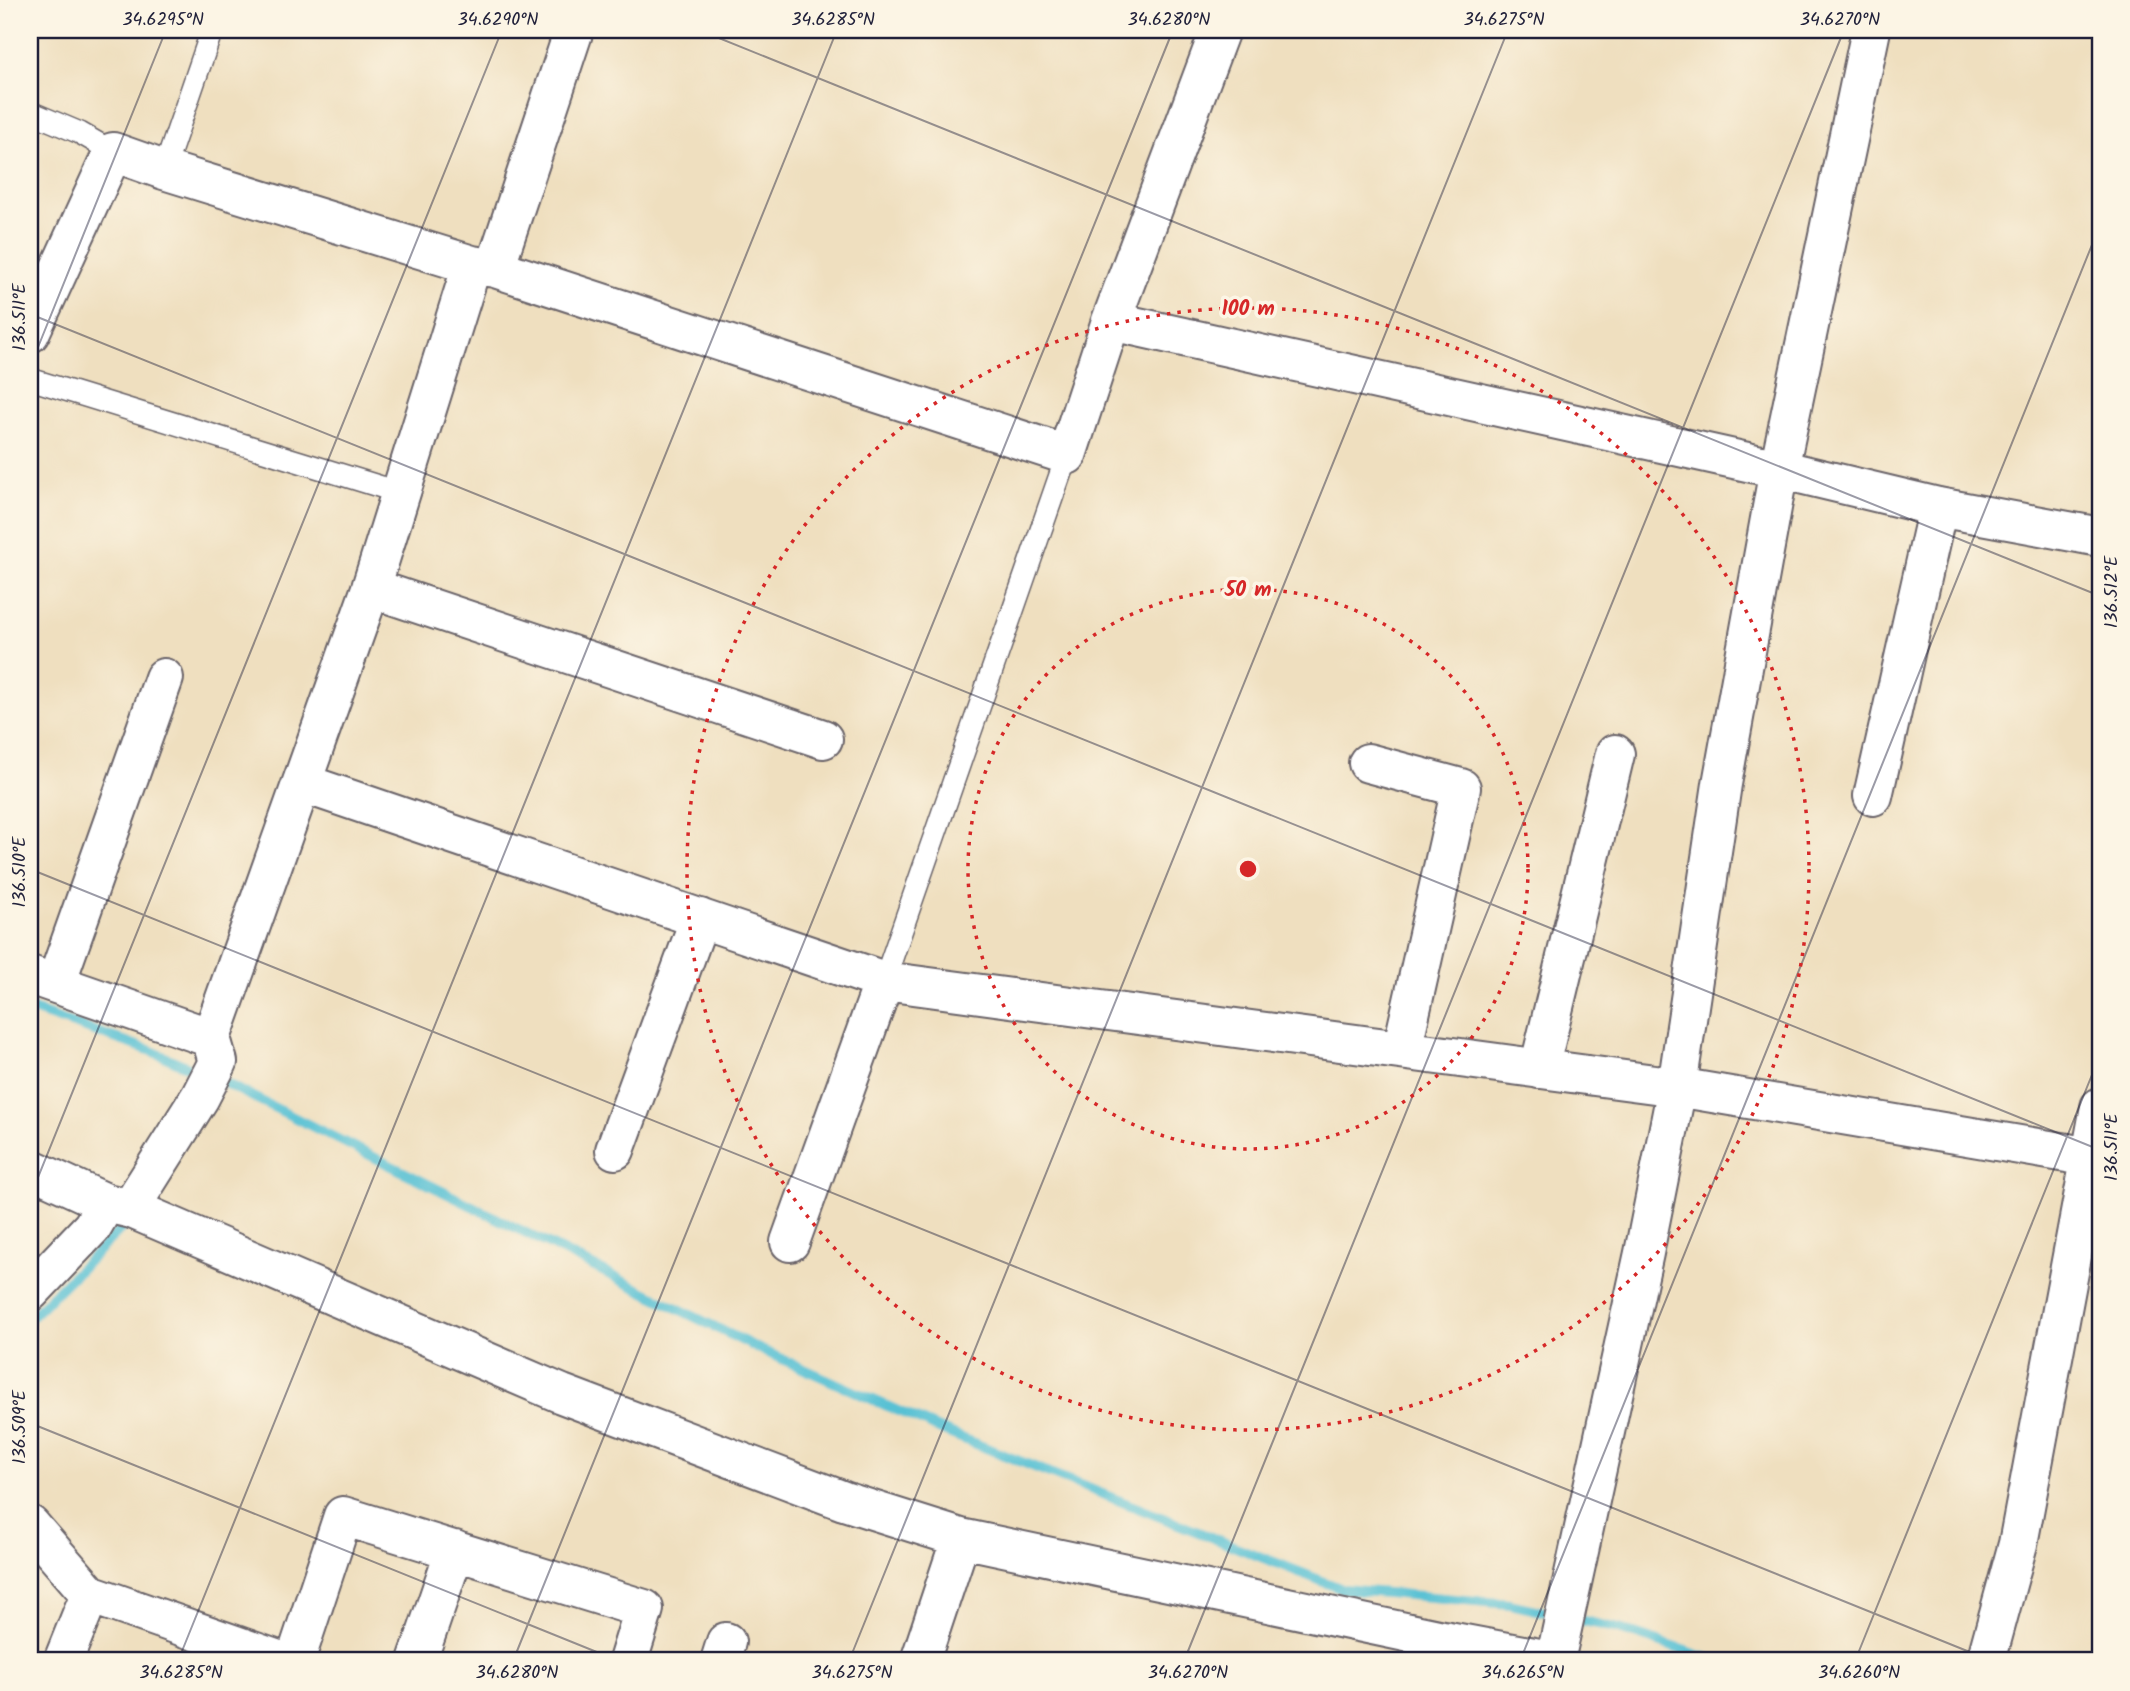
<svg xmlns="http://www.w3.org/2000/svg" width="2130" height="1691" viewBox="0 0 2130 1691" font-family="Kalam,sans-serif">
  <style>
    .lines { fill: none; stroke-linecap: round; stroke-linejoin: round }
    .stream { stroke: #58c1d4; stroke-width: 10 }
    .service-casing { stroke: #6a6469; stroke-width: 24 }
    .minor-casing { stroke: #6a6469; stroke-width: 42 }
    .tertiary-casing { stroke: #6a6469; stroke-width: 42 }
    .service { stroke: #fff; stroke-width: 21 }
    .minor { stroke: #fff; stroke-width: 38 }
    .tertiary { stroke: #fff; stroke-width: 38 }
    .ticks { fill: none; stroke: #22223b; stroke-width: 2; stroke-opacity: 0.45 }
    .ring { fill: none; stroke: #d62828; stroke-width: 3.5; stroke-dasharray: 3.5 7 }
    .centre { fill: #d62828; stroke: #fcf5e5; stroke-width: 3.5 }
    .ring-label { font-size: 21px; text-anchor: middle; font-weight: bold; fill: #d62828; stroke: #fcf5e5; stroke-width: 7; stroke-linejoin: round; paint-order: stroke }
    .neatline { fill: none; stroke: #22223b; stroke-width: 2.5 }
    .ticks-label { font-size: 18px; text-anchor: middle; fill: #22223b }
  </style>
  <rect width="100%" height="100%" fill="#fcf5e5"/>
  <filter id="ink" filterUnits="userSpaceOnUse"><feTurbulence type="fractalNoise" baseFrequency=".0143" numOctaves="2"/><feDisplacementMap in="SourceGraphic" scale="14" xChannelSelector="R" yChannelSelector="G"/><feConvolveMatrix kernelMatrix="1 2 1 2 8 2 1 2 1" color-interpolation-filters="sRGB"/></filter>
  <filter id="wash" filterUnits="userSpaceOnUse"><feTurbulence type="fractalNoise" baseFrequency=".00686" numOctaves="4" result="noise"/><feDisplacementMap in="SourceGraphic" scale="28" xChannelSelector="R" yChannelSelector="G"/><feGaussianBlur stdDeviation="1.57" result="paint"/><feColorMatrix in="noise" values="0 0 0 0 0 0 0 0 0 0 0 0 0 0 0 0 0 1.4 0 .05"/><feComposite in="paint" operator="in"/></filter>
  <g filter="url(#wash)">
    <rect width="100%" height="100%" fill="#efdfbf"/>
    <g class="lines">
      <path class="stream" d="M30,1009l119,41 72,31 536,267 184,82 401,159 168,15 109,25 97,32
        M30,1318l102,-100"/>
    </g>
  </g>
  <g filter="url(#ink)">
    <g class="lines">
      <g class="service-casing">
        <path id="service" d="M30,112l50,21 33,19
          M164,170l48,-140
          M30,270l25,9
          M30,379l371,114
          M884,981l183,-526"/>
      </g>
      <g class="minor-casing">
        <path id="minor" d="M495,268l79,-238
          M1111,321l668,148 159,38 162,30
          M30,333l83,-181 51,18 308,95 23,3 572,187 44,-134 109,-291
          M371,588l452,151
          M1368,763l93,25 -59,262
          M302,783l582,198 793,106 414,70
          M1873,796l65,-289
          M30,975l181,63
          M56,983l108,-305
          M1539,1069l76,-315
          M615,1150l85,-232
          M30,1168l76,35 26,6 430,185 282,107 117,37 482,102 112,21
          M130,1208l70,-111 18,-35 -7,-24 160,-450 101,-323
          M790,1242l94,-261
          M30,1292l62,-65 14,-24
          M30,1525l60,69 191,67
          M63,1661l27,-67
          M295,1661l48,-145 301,93 -16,52
          M417,1661l38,-111
          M720,1661l6,-19
          M920,1661l41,-123
          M1986,1661l32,-117 82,-437"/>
      </g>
      <g class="tertiary-casing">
        <path id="tertiary" d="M1555,1661l89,-408 33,-166 45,-303 57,-315 92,-439"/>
      </g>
      <use href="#service" class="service"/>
      <use href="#minor" class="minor"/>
      <use href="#tertiary" class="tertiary"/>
    </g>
  </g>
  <path class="ticks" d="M699,30l1401,566M2072,30l28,11M30,314l2070,836M30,367l136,-337M30,869l1962,792M30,1197l472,-1167M30,1423l589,238M178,1661l659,-1631M513,1661l660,-1631M849,1661l659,-1631M1184,1661l660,-1631M1520,1661l580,-1436M1855,1661l245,-606"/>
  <g class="ring">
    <circle cx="1248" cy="869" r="280"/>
    <circle cx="1248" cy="869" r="561"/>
  </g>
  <circle cx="1248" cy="869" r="10" class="centre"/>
  <g class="ring-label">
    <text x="1248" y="315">100 m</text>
    <text x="1248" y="596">50 m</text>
  </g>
  <rect width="2130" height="1691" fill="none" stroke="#fcf5e5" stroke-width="77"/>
  <rect x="38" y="38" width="2054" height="1614" class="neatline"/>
  <g class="ticks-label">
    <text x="163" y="25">34.6295°N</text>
    <text x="498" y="25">34.6290°N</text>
    <text x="833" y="25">34.6285°N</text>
    <text x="1169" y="25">34.6280°N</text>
    <text x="1504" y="25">34.6275°N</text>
    <text x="1840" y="25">34.6270°N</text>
    <text transform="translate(19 317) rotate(-90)" y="6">136.511°E</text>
    <text transform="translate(2111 592) rotate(-90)" y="6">136.512°E</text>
    <text transform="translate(19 872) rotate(-90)" y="6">136.510°E</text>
    <text transform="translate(2111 1147) rotate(-90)" y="6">136.511°E</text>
    <text transform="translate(19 1427) rotate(-90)" y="6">136.509°E</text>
    <text x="181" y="1678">34.6285°N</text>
    <text x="517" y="1678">34.6280°N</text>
    <text x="852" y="1678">34.6275°N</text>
    <text x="1188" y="1678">34.6270°N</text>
    <text x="1523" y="1678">34.6265°N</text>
    <text x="1859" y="1678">34.6260°N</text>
  </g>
</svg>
